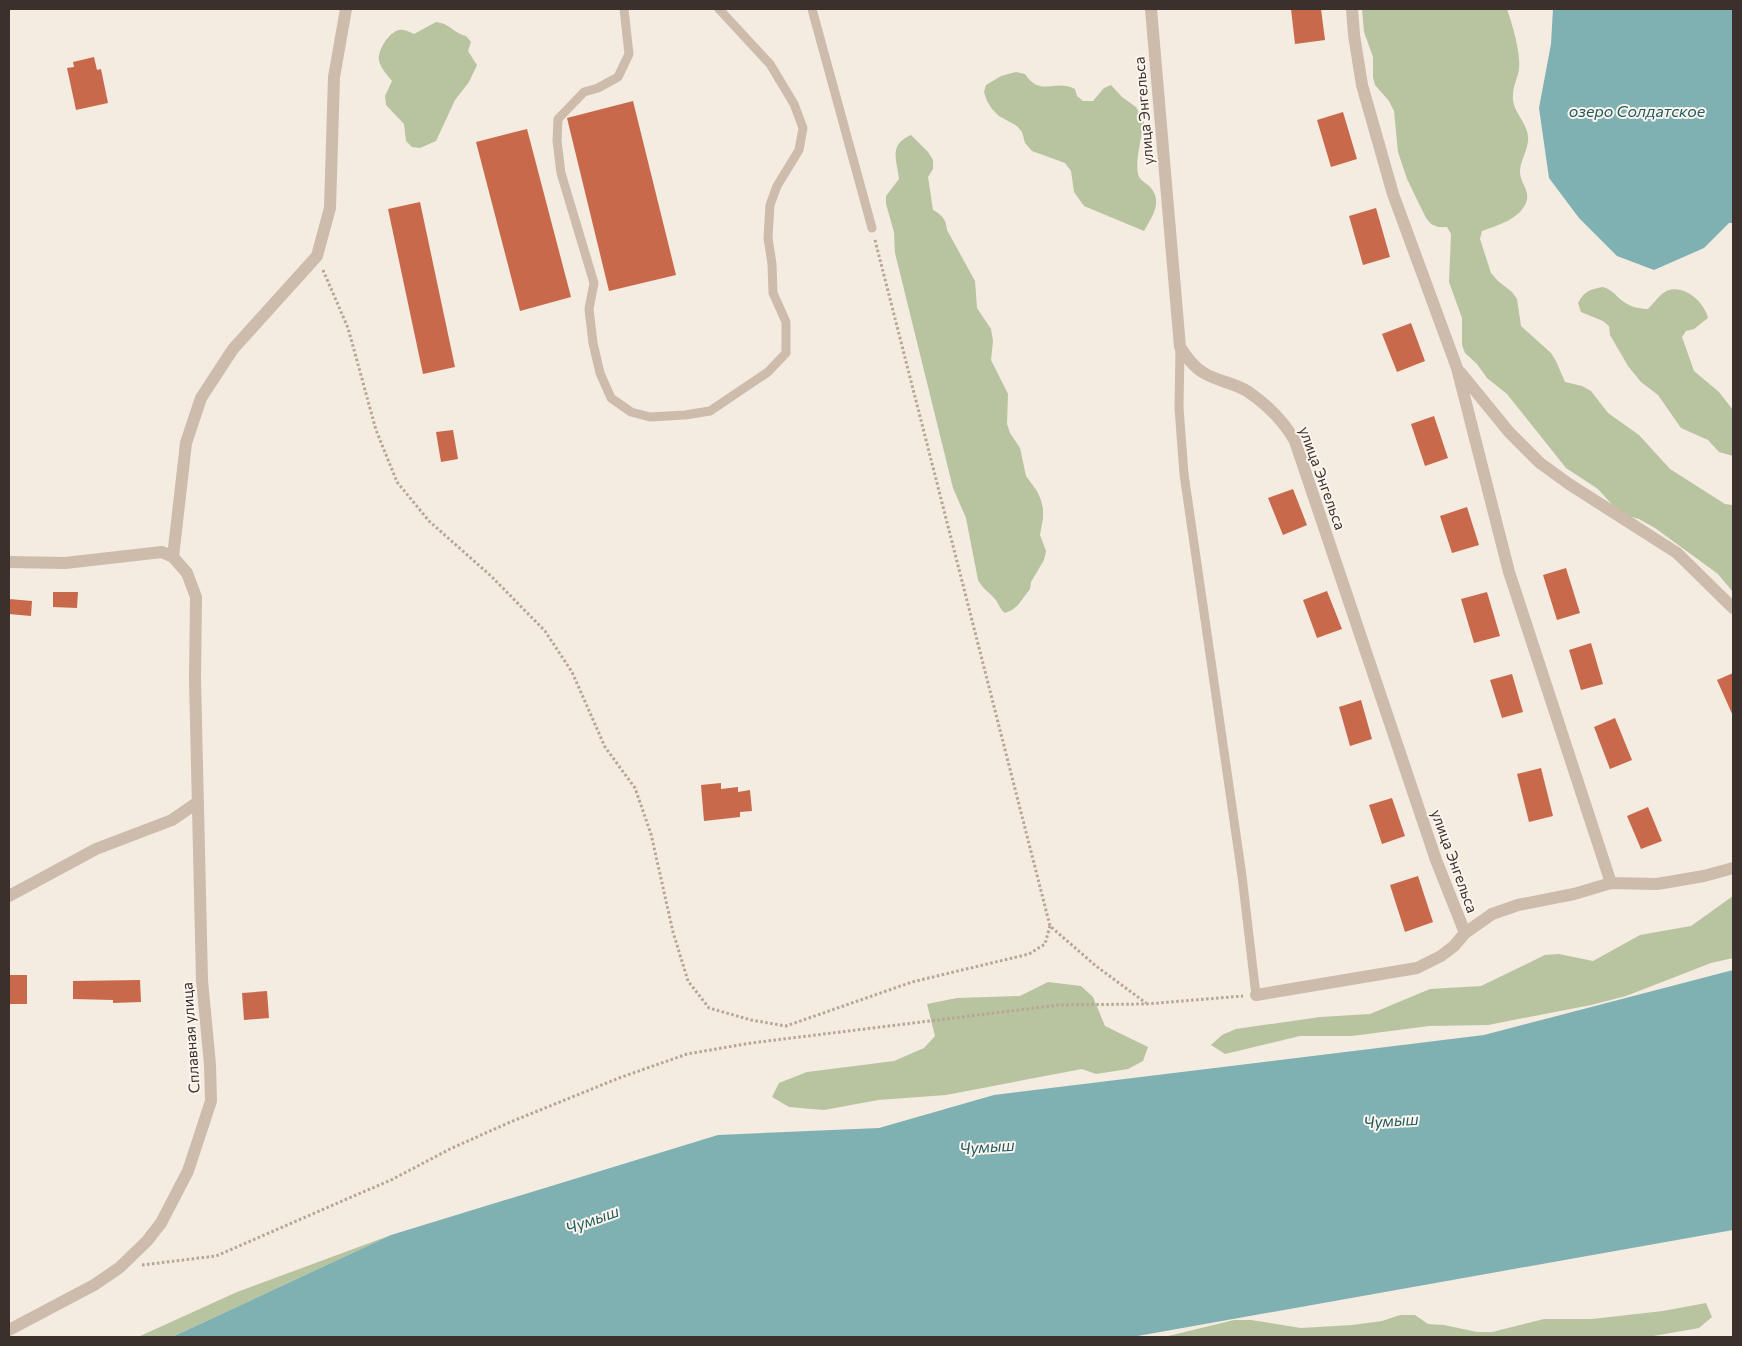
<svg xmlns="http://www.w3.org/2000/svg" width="1742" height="1346" viewBox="0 0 1742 1346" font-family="Commissioner,sans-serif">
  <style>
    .green { fill: #b8c4a0 }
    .water { fill: #7fb0b2 }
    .building { fill: #c8694b }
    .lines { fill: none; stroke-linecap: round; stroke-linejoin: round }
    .path { stroke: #b9a596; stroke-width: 3; stroke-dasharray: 2.5 2.5; stroke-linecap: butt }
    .lane { stroke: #cdbbac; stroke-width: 9 }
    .street { stroke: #cdbbac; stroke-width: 12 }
    .labels { text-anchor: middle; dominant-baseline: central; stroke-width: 4; stroke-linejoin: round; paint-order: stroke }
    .street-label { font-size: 15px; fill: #3b302b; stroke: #fbf5ee }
    .water-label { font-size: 16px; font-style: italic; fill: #1f5a5e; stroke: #fbf5ee }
  </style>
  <rect width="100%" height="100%" fill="#f4ebe1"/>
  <path class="green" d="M1362,9h145c5,15 14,43 12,60 -1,8 -6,17 -6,26 -2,17 17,29 15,46 -1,10 -7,19 -8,29 -1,12 11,21 6,33 -8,17 -28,22 -44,28l-2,8 11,34 7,8 14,11 5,7 4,27 30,27 5,8 9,21 17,4 9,5 17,22 31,22 31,34 55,35 8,1v87l-15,-18 -63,-46 -16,-9 -15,-4 -8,-6 -18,-20 -32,-21 -59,-74 -20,-16 -10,-14 -12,-11 -3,-8v-27l-13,-36 2,-48 -4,-7h-9l-7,-3 -5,-6 -19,-39 -9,-27 -4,-41 -5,-10 -14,-16 -2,-8v-20l-9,-25z
    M436,22c15,2 17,11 30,14l5,6 -3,9 9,14 -8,17 -14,18 -19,41 -16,7 -8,-1 -6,-6 -2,-17 -18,-19 -1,-9 7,-15c-5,-6 -11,-13 -13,-20 -2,-10 10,-29 20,-31 6,-1 10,2 15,4z
    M1016,72l9,2c16,24 30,4 50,15l2,7 6,5h10l11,-13 7,-3 11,12 14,10 8,15c-2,14 -9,38 -6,52 1,5 6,8 10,11 16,15 5,30 -4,46l-60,-25 -10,-14 -3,-21 -6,-8 -33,-12 -7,-8 -3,-11 -5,-6 -18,-10 -7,-7 -5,-8 -3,-9 2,-7 15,-9z
    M911,135l17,17 5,8v9l-5,8 5,33c9,5 13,9 14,20l28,51 2,27 14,21 2,12 -2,19 17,34 -1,30 3,9 10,15 6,28 11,15 4,9 2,9v9l-3,17 6,16 -2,9 -13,22 -1,7 -12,16 -6,5 -7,3c-6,-5 -6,-9 -10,-14 -6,-7 -13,-11 -17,-19l-12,-62 -13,-30 -58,-235 -1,-21 -8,-28v-8l13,-17c-2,-19 -11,-34 12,-44z
    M1603,287c12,4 12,9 21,15 7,5 16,7 24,7 5,-5 9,-11 14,-15 17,-14 42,6 46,24l-14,11 -8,2 -4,6 12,34 25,21 14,18v46l-14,-4 -11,-12 -27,-12 -23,-33 -17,-13 -13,-16 -18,-31 -1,-9 -6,-5 -22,-9 -3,-9c6,-12 13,-14 25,-16z
    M1733,896v62l-22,5 -85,33 -35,9 -103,20 -59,1 -77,10h-52l-75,18 -14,-9 11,-10 14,-6 84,-12 50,-3 60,-25 51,-3 64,-31 14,-1 34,7 47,-26 51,-9z
    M1048,982l33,4 12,11 12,29 43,21 -5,14 -15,8 -32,5 -14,-5 -136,26 -68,5 -54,10 -35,-3 -17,-10 7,-14 28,-11 87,-11 30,-13 11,-12 -8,-32 30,-6 63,-2z
    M391,1235l-219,102h-34l99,-45z
    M1706,1303l6,14 -13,11 -51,9h-484l70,-17h17l50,8 51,-3 30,-4 18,-6h15l13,9 16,1 33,7h15l52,-13h48l71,-8z"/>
  <path class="water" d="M1553,9h180v214h-4l-25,25 -50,22 -37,-14 -38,-38 -30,-40 -10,-70 12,-64z
    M1733,970v260l-601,107h-960l219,-102 327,-100 161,-7 115,-33 490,-60z"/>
  <path class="building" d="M1291,9h30l4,31 -30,4z
    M94,57l3,13 4,-1 7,34 -32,7 -9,-42 7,-1 -1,-5z
    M633,101l43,174 -67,16 -42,-173z
    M1343,112l14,47 -26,8 -14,-47z
    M527,129l44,168 -51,14 -44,-169z
    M420,202l35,165 -32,7 -35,-165z
    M1376,208l14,49 -27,8 -14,-49z
    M1411,323l14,38 -28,11 -15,-38z
    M1434,416l14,42 -23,8 -14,-42z
    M453,430l5,29 -17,3 -5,-30z
    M1293,489l14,36 -24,10 -15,-37z
    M1467,507l12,38 -27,8 -12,-37z
    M1566,568l14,45 -23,7 -14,-45z
    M1327,591l15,38 -25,9 -14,-38z
    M53,592h25l-1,16 -24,-1z
    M1487,592l13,44 -26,7 -13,-44z
    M9,599l23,2 -1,15 -22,-2z
    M1591,643l12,41 -22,6 -12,-40z
    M1733,673v43l-16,-36z
    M1512,674l11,38 -21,6 -12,-38z
    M1361,700l11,39 -22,7 -11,-39z
    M1615,718l17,42 -22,9 -16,-42z
    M1541,768l12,48 -24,6 -12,-48z
    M721,783v6l17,-2v5l12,-2 2,21 -12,1v5l-36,4 -3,-36z
    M1392,798l13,38 -23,8 -13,-39z
    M1648,807l14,34 -21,8 -14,-33z
    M1418,876l15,46 -28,10 -15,-47z
    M9,975h18v29h-18z
    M140,980l1,22 -28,1v-3l-40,-1v-18z
    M267,991l2,27 -25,2 -2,-27z"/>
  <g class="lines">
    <path class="path" d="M875,240l175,686 46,40 50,37
      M323,270l25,58 28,102 21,52 32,39 62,55 54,55 27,41 33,75 30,41 16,46 22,98 15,49 21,27 42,12 35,6 126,-44 117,-28 16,-10 5,-18
      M142,1265l74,-9 177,-77 57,-30 58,-26 111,-45 68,-24 64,-11 308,-38 87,-1 97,-8"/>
    <path class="lane" d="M624,9l5,45 -11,23 -20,11 -14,4 -26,27 -1,22 4,32 33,110 -5,26 4,34 7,30 11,25 20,14 19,5 35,-2 25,-4 58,-39 18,-19v-31l-13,-29 -1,-29 -4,-26 2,-33 7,-19 22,-36 4,-22 -9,-24 -24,-40 -51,-55
      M812,9l60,219
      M1180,347l-1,61 5,66 58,402 14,119"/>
    <path class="street" d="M1151,9l29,338c6,9 13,20 24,26 13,8 30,10 43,18 21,14 36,29 48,50l141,419 29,73
      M1352,9l2,26 8,50 31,109 64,174 52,204 102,311
      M1460,372l49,60 31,31 29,21 108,69 56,55
      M173,557l13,-114 15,-45 32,-49 84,-93 13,-48 4,-131 12,-68
      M9,562l56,1 97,-11 11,5 14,16 9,24 -1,82 7,301 8,85 1,36 -23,70 -27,52 -14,18 -28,27 -25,17 -85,45
      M9,896l87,-47 76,-29 26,-18
      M1256,995l161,-27 24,-12 13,-10 11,-13 27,-19 26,-9 56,-11 37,-11 46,1 47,-8 29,-8"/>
  </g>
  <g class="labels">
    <g class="street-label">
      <text transform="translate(1143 111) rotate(-95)">улица Энгельса</text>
      <text transform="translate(1323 478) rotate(70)">улица Энгельса</text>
      <text transform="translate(1455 861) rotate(70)">улица Энгельса</text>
      <text transform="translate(190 1038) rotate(-94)">Сплавная улица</text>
    </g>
    <g class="water-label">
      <text x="1637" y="110">озеро Солдатское</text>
      <text transform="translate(1391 1120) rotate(-4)">Чумыш</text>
      <text transform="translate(987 1146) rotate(-4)">Чумыш</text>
      <text transform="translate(592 1219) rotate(-20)">Чумыш</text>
    </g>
  </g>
  <rect width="1742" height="1346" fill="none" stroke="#3b302b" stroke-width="20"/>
</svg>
